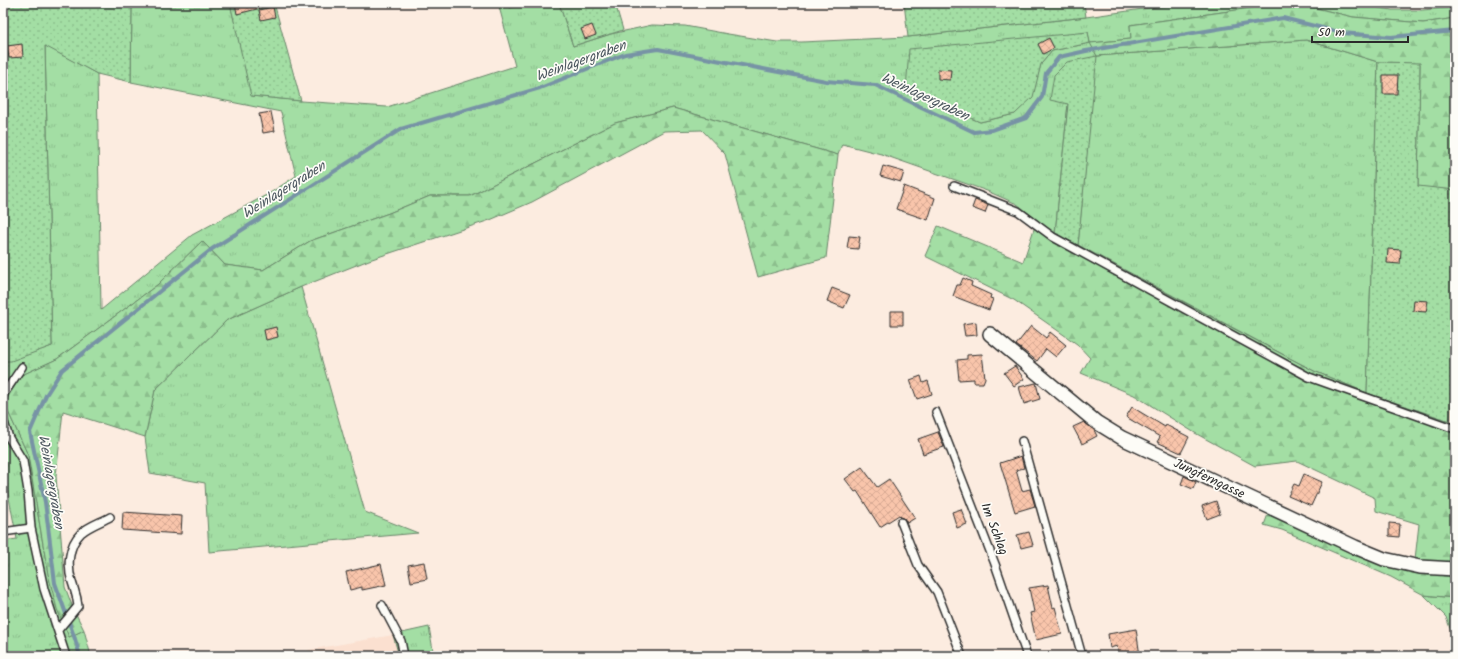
<svg xmlns="http://www.w3.org/2000/svg" width="1458" height="659" viewBox="0 0 1458 659" font-family="Kalam,sans-serif">
  <style>
    .built { fill: #fbe0d0 }
    .grass { fill: url(#grass-tufts); stroke: #678468; fill-rule: evenodd }
    .forest { fill: url(#forest-firs); stroke: #678468 }
    .park { fill: url(#park-dots); stroke: #678468 }
    .lines { fill: none; stroke-linecap: round; stroke-linejoin: round }
    .stream { stroke: #7793a5; stroke-width: 4 }
    .building { fill: url(#building-cross-hatch); stroke: #2b2b2b }
    .service-casing { stroke: #2b2b2b; stroke-width: 10 }
    .minor-casing { stroke: #2b2b2b; stroke-width: 16 }
    .service { stroke: #fdfcf7; stroke-width: 7 }
    .minor { stroke: #fdfcf7; stroke-width: 13 }
    .labels { text-anchor: middle; dominant-baseline: central; stroke-width: 3.5; stroke-linejoin: round; paint-order: stroke }
    .street-label { font-size: 13px; fill: #2b2b2b; stroke: #fdfcf7 }
    .water-label { font-size: 14px; font-style: italic; fill: #4b565e; stroke: #fdfcf7 }
  </style>
  <defs>
    <pattern id="grass-tufts" width="24" height="20" patternUnits="userSpaceOnUse"><rect width="24" height="20" fill="#a3dea4"/><path d="M3 7l-1-3M5 7V3M7 7l1-3M15 17l-1-3M17 17v-4M19 17l1-3" fill="none" stroke="#8cbf8d"/></pattern>
    <pattern id="forest-firs" width="22" height="20" patternUnits="userSpaceOnUse"><rect width="22" height="20" fill="#a3dea4"/><path d="M5 1l3.5 6h-7zM16 11l3.5 6h-7z" fill="#8cbf8d"/></pattern>
    <pattern id="park-dots" width="8" height="8" patternUnits="userSpaceOnUse"><rect width="8" height="8" fill="#a3dea4"/><path d="M2 2h.1M6 6h.1" fill="none" stroke="#8cbf8d" stroke-width="1.8" stroke-linecap="round"/></pattern>
    <pattern id="building-cross-hatch" width="8" height="8" patternUnits="userSpaceOnUse"><rect width="8" height="8" fill="#f9c5ab"/><path d="M0 0l8 8M0 8l8-8" fill="none" stroke="#d6a993"/></pattern>
  </defs>
  <rect width="100%" height="100%" fill="#fcece0"/>
  <filter id="ink" filterUnits="userSpaceOnUse"><feTurbulence type="fractalNoise" baseFrequency=".025" numOctaves="2"/><feDisplacementMap in="SourceGraphic" scale="8" xChannelSelector="R" yChannelSelector="G"/><feConvolveMatrix kernelMatrix="1 2 1 2 8 2 1 2 1" color-interpolation-filters="sRGB"/></filter>
  <g filter="url(#ink)">
    <path class="built" d="M1455,318v105l-5,-2z
      M393,635l6,21h-89l-2,-6z"/>
    <path class="grass" d="M132,3h98l22,93 49,5 86,6 128,-41 -17,-63h10l2,5 17,-5h32l14,43 38,-12 41,-9 33,1 43,8 49,8h25l106,-5 178,-20 99,-14h101l-156,22 1,14 -40,4 6,13 209,-16 72,22 -11,331 -53,-22 -236,-126 18,-189 -28,48 -13,130 -38,-30 -30,-13 -106,-37 -39,-10 -4,11 -165,-47 -58,15 -145,73h-40l-41,17 -79,28 -47,29 -38,-5 -23,-24 -45,44 -100,74 -35,16 -17,30 23,50 20,119 21,63 15,-7 7,26h-88v-115l14,-2 -14,-72v-106l8,-1 41,-14 -7,-301 52,29 4,236 91,-75 78,-42 26,-17 -15,-64 -150,-30zM1088,32l2,11 -38,8 -11,13 -9,33 -17,17 -35,8 -74,-32z
      M1295,3h55l42,7h30l33,-3v11l-32,5 -70,-6z
      M301,287l64,225 53,21 -209,19 -4,-69 -55,-10 -5,-36 10,-47 72,-70z
      M1424,595l31,3v44l-9,-25z
      M429,627l5,29h-35l-6,-21z"/>
    <path class="forest" d="M1286,3h9l58,14 70,6 32,-5v172l-37,-3 2,-123 -42,-2 -72,-22 -209,16 -7,-13 41,-4 -1,-14z
      M673,108l165,47 -12,103 -68,19 -33,-123 -23,-24 -38,1 -132,71 -42,18 -121,40 -68,27 -74,33 -72,70 -10,47 -82,-26 -7,65 9,111 8,21 11,22 -15,7 -12,-28 -9,-35 -20,-119 -23,-50 4,-10 13,-20 35,-16 100,-74 45,-44 23,24 38,5 47,-29 79,-28 41,-17h40l145,-73z
      M1037,220l18,14 259,137 53,22 88,30v175l-31,-3 -33,-18 -109,-47 -18,-5 6,-16 144,59 5,-44 -43,-13 -1,-13 -78,-37 -42,5 -60,-33 -61,-38 -53,-22 9,-15 -13,-14 -63,-44 -89,-44 13,-30 85,36z"/>
    <path class="park" d="M3,3h129l-1,79 -34,-8 -52,-28 7,300 -41,15h-8z
      M230,3h44l27,98 -50,-5z
      M559,3h56l8,27 -50,16z
      M904,3h180l2,14 -178,20z
      M1088,32l2,11 -38,8 -11,13 -8,33 -18,17 -35,8 -74,-32 3,-41z
      M1097,56l-19,189 -23,-11 13,-130 -18,-4 4,-25 13,-13z
      M1378,62l42,1 -2,123 37,4v128l-5,103 -83,-28z"/>
    <g class="lines">
      <path class="stream" d="M80,656l-5,-17 -20,-56 -10,-81 -15,-70 16,-37 16,-25 150,-121 189,-120 139,-41 52,-21 33,-13 33,-5 168,32 49,4 99,47 18,-2 34,-12 16,-21 4,-24 13,-16 27,-6 197,-33 59,15 49,4 64,-6"/>
    </g>
    <path class="building" d="M235,3h30v4l-28,7z
      M273,7l2,10 -14,3 -2,-10z
      M592,25l4,10 -11,4 -4,-10z
      M1049,38l5,10 -11,6 -5,-10z
      M22,44l1,13 -14,1 -2,-12z
      M938,69l13,1 -1,10 -12,-1z
      M1383,75h15l-1,19h-14z
      M271,112l4,19 -12,2 -4,-19z
      M883,166l21,6 -3,10 -21,-6z
      M904,186l31,12 -7,22 -32,-11z
      M975,200l13,5 -3,8 -13,-5z
      M849,236l11,1 -2,12 -11,-1z
      M1388,249l13,1 -1,14 -13,-1z
      M963,278l9,4 -1,4 20,9 -1,3 3,1 -4,11 -36,-14 4,-11h3z
      M832,288l18,7 -6,13 -17,-7z
      M1414,300l14,1 -2,11 -13,-1z
      M891,311h12v14h-12z
      M976,322l1,13 -12,1 -2,-12z
      M1031,326l15,12 4,-6 16,13 -10,12 -10,-8 -9,12 -21,-16z
      M276,327l2,10 -12,3 -2,-10z
      M982,354l3,24 -2,5h-9v-4l-15,1 -2,-20 10,-1v-4z
      M1015,366l9,13 -10,7 -10,-13z
      M921,376l2,7 5,-2 4,13 -15,5 -7,-19z
      M1036,383l4,16 -16,5 -5,-17z
      M1132,407l33,20 1,-2 23,12 -8,16 -24,-11 3,-5 -34,-20z
      M1084,422l10,8 3,6 -15,8 -9,-17z
      M938,432l6,15 -21,7 -5,-15z
      M1021,456l3,12 -8,2 6,21 8,-2 5,17 -20,6 -15,-49z
      M862,467l15,20 12,-8 26,39 -8,5 -3,-5 -3,-1 -2,-2 -19,12 -23,-36 -2,1 -10,-13z
      M1304,474l18,8 -11,24 -23,-10 6,-12 5,2z
      M1184,476l12,6 -3,7 -12,-5z
      M1216,501l4,13 -13,5 -5,-13z
      M961,509l6,15 -10,4 -5,-16z
      M123,512l59,4 -1,18 -59,-4z
      M1389,523l11,1 -1,13 -10,-1z
      M1029,532l4,13 -12,3 -4,-13z
      M424,562l3,17 -16,3 -3,-17z
      M381,564l5,21 -24,5v-3l-12,3 -4,-18z
      M1048,585l5,23 2,-1 7,27 -26,6 -6,-27 4,-1 -5,-24z
      M1136,629l4,27h-21l-2,-10 -7,2 -2,-14z"/>
    <g class="lines">
      <g class="service-casing">
        <path id="service" d="M954,186l64,25 35,26 256,140 146,52
          M3,395l19,-28
          M936,412l59,152 32,92
          M3,419l6,19 14,23 5,30 3,37 13,61 22,67
          M1022,441l60,215
          M901,522l17,43 19,27 25,64
          M3,532l28,-4
          M382,605l19,36 3,15
          M58,630l20,-24c-1,-11 -3,-14 -6,-24 -5,-16 -4,-36 9,-49 8,-7 20,-11 29,-16"/>
      </g>
      <g class="minor-casing">
        <path id="minor" d="M990,334l106,88 26,16 233,109 29,12 36,8 35,2"/>
      </g>
      <use href="#service" class="service"/>
      <use href="#minor" class="minor"/>
    </g>
  </g>
  <g class="labels">
    <g class="street-label">
      <text transform="translate(1209 479) rotate(25)">Jungferngasse</text>
      <text transform="translate(994 529) rotate(69)">Im Schlag</text>
    </g>
    <g class="water-label">
      <text transform="translate(581 61) rotate(-20)">Weinlagergraben</text>
      <text transform="translate(925 97) rotate(25)">Weinlagergraben</text>
      <text transform="translate(284 190) rotate(-32)">Weinlagergraben</text>
      <text transform="translate(51 482) rotate(80)">Weinlagergraben</text>
    </g>
  </g>
  <rect width="1458" height="659" fill="none" stroke="#fdfcf7" stroke-width="16"/>
  <rect x="8" y="8" width="1442" height="643" fill="none" stroke="#2b2b2b" stroke-width="1.5" filter="url(#ink)"/>
  <path d="M1312 36v6h96v-6" fill="none" stroke="#2b2b2b" stroke-width="2"/>
  <text x="1318" y="36" font-size="12" fill="#2b2b2b" stroke="#fdfcf7" stroke-width="3" paint-order="stroke">50 m</text>
</svg>
